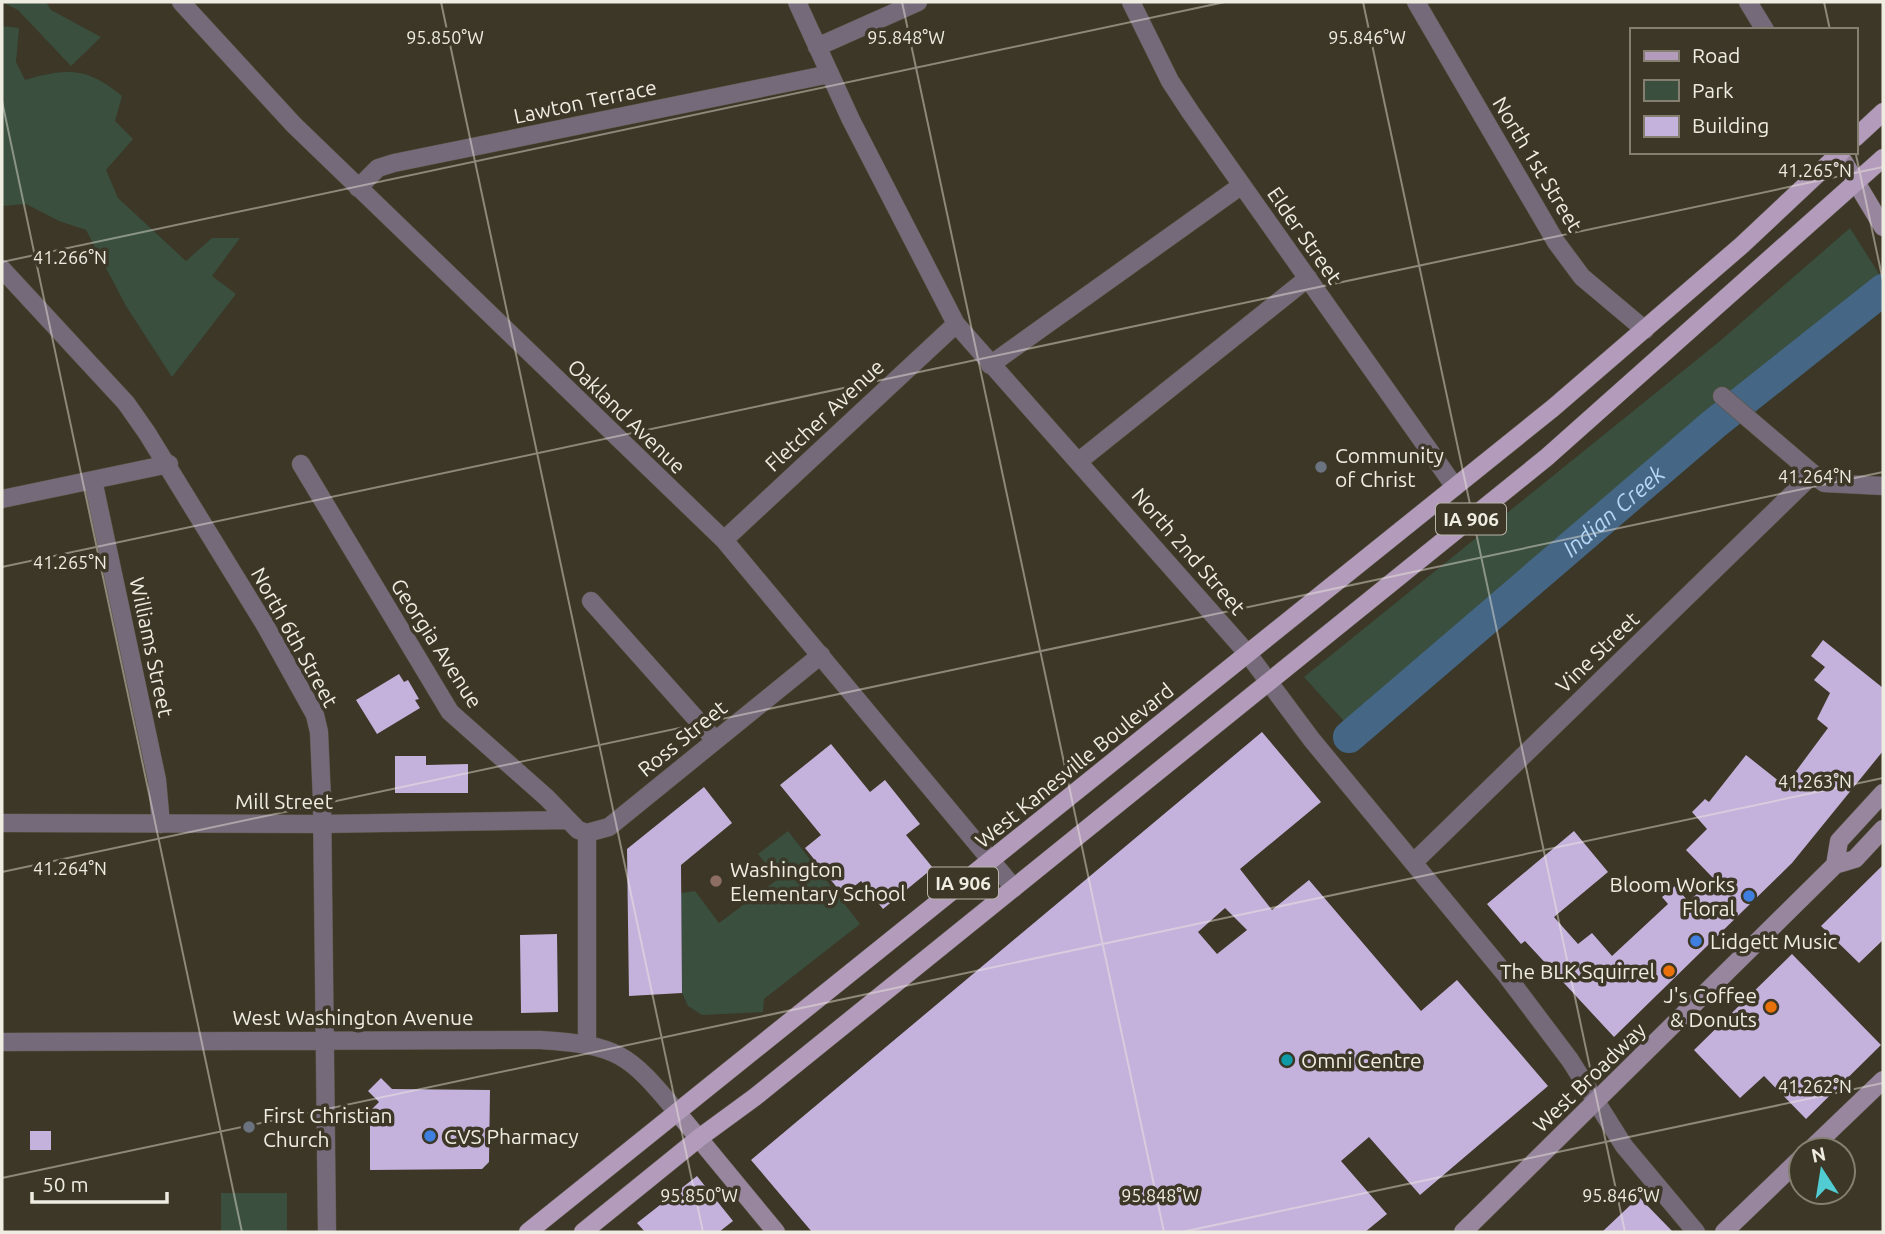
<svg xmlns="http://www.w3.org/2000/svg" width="1885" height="1234" viewBox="0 0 1885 1234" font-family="Ubuntu,sans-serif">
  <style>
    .green { fill: #3a4f3e }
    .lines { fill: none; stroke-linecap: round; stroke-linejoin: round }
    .river { stroke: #456684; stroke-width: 32 }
    .building { fill: #c5b2dc; fill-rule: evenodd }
    .minor-casing { stroke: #595444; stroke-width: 19 }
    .tertiary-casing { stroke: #595444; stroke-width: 19 }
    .secondary-casing { stroke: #595444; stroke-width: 19 }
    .primary-casing { stroke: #595444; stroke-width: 19 }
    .minor { stroke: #756a7a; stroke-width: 18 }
    .tertiary { stroke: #756a7a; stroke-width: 18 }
    .secondary { stroke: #98869f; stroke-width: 18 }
    .primary { stroke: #b29bbb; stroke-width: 18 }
    .ticks { fill: none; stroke: #efece1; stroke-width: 2; stroke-opacity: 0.45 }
    .worship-dot { fill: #6b7280; stroke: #3c3726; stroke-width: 2.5 }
    .education-dot { fill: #8d6e63; stroke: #3c3726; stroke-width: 2.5 }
    .shop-dot { fill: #3f7fe0; stroke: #3c3726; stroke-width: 2.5 }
    .food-dot { fill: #e8710a; stroke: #3c3726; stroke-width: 2.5 }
    .culture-dot { fill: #0f9aa8; stroke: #3c3726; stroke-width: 2.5 }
    .labels { text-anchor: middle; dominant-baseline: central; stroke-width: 7; stroke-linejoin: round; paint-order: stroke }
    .shield { fill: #3c3726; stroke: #b9b6a9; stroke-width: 2 }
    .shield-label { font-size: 19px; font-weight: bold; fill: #efece1 }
    .street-label { font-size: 21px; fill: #efece1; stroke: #3c3726 }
    .poi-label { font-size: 21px; fill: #efece1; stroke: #3c3726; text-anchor: start }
    .water-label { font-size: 23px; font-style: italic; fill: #b5d6f4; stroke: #3c3726 }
    .ticks-label { font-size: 18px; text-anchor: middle; fill: #efece1; stroke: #3c3726; stroke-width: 7; stroke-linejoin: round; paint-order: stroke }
  </style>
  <rect width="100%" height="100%" fill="#3c3726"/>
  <path class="green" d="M2,2h44l5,8 50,27 -30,29 -53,-56z
    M2,26l17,2 -3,34 9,18c42,-12 62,-13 97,16l-7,25 18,18 -27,31 12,28 68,63 26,-23h28l-28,38 24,18 -64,83 -46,-71 -40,-76 -27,-9 -33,-17 -24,2z
    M1850,228l33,52v21l-138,92 -383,348 -58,-64 416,-336z
    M788,831l72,93 -96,75 -1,13 -61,3 -14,-9 -6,-13 -1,-100 14,-2 24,32 59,-44 -20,-25z
    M221,1193h66v39h-66z"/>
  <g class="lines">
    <path class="river" id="s1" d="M1349,737l365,-313 169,-134"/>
  </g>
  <path class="building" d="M1823,640l60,48v63l-91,112 -178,174 -89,-96 -4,3 -34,-40 87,-73 34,41 -54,45 24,27 14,-11 20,23 56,-52 -6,-7 13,-11 13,15 13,-10 12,-13 -27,-28 21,-21 -15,-17 13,-13 4,3 37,-47 39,31 43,-58 -11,-9 13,-26 -16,-13 11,-13 -14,-11z
    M399,674l5,8 4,-2 11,19 -4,1 5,8 -43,26 -21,-34z
    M1262,732l59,70 -81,67 32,41 37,-30 112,131 36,-31 91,106 -128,109 -51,-58 -28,24 46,53 -22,18h-553l-61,-72zM1225,908l22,22 -30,24 -19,-22z
    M831,744l39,48 15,-12 35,44 -14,11 27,33 -50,41 -22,-28 -18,14 -38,-47 16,-13 -41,-50z
    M395,756h31v9l42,-1v29h-73z
    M704,787l28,36 -51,42 1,128 -53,3 -2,-147z
    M1883,865v75l-24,23 -38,-37z
    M557,934l1,78 -37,1 -1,-78z
    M1792,954l89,91 -75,74 -42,-43 -24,22 -46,-48z
    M381,1078l11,11 98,1 -1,72 -7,7 -112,1v-59l9,-9 -11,-11z
    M30,1131h21v19h-21z
    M697,1176l36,45 -14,11h-74l-8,-9z
    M1639,1197l34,35h-71z"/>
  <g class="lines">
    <g class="minor-casing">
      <path id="minor" d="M181,2l113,123 430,415 290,348
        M797,2l54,118 105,204 292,330 64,86 194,235 64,85 54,86 72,86
        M1131,2l39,79 21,32 264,374
        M1416,2l140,240 26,35 63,53
        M817,47l101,-45
        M358,188l20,-20 16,-5 436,-89
        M990,365l252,-180
        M1722,396l102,87 59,3
        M1079,461l229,-183
        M301,464l149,248 97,86 31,32 9,3 22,-6 212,-172
        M93,480l64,300 4,44
        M2,499l167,-35
        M724,540l232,-216
        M591,601l124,139
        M2,823l319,1 246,-4
        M1414,862l398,-387
        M587,1044v-211"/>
    </g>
    <g class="tertiary-casing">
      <path id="tertiary" d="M1748,2l17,28
        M2,269l124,134 21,30 118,192 50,90 4,17 3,68 5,432
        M2,1042l538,-2c78,5 88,13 137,72"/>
    </g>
    <g class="secondary-casing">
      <path id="secondary" d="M1839,154l44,73
        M1835,865l4,-24 44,-48
        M677,1112l99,120
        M1810,1150l73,-70
        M1463,1232l372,-367 20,-6 28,-30
        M1724,1232l77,-74"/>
    </g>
    <g class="primary-casing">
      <path id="primary" d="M1855,138l28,-26
        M528,1232l1025,-824 189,-163 99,-93
        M583,1232l116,-94 56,-41 792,-640 336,-299"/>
    </g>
    <use href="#minor" class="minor"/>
    <use href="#tertiary" class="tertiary"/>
    <use href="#secondary" class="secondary"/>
    <use href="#primary" class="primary"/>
  </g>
  <path class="ticks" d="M441,2l262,1230M902,2l262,1230M1363,2l262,1230M1824,2l6,28M2,101l240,1131M1855,150l28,131M2,262l1223,-260M2,567l1881,-400M2,872l1881,-400M2,1178l1881,-400M1182,1232l701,-149"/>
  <g class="worship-dot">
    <circle cx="1321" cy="467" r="7"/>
    <circle cx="249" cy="1127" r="7"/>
  </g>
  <circle class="education-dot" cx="716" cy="881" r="7"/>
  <g class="shop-dot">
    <circle cx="1749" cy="896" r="7"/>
    <circle cx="1696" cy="941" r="7"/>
    <circle cx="430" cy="1136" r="7"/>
  </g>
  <g class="food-dot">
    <circle cx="1669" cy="971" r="7"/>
    <circle cx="1771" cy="1007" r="7"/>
  </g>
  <circle class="culture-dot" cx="1287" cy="1060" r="7"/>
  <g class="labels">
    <g class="shield">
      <rect x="1436" y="503.5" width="70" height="31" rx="5"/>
      <rect x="928" y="867.5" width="70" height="31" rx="5"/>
    </g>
    <g class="shield-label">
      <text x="1471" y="519">IA 906</text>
      <text x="963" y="883">IA 906</text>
    </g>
    <g class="street-label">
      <text transform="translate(585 101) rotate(-12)">Lawton Terrace</text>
      <text transform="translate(1538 164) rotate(59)">North 1st Street</text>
      <text transform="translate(1305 235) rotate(55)">Elder Street</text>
      <text transform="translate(824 415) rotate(-43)">Fletcher Avenue</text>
      <text transform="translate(627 416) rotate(44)">Oakland Avenue</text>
      <text transform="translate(1189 551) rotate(49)">North 2nd Street</text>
      <text transform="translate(295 637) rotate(61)">North 6th Street</text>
      <text transform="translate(437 643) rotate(57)">Georgia Avenue</text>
      <text transform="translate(152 647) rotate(78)">Williams Street</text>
      <text transform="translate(1597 652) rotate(-44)">Vine Street</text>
      <text transform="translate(682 738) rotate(-39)">Ross Street</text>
      <text transform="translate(1074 765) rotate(-39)">West Kanesville Boulevard</text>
      <text x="284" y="801">Mill Street</text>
      <text x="353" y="1017">West Washington Avenue</text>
      <text transform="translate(1589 1077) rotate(-44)">West Broadway</text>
    </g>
    <g class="poi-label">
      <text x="1335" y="455">Community<tspan x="1335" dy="24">of Christ</tspan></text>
      <text x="730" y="869">Washington<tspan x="730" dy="24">Elementary School</tspan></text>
      <text x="1735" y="884" text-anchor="end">Bloom Works<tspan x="1735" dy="24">Floral</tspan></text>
      <text x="1710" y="941">Lidgett Music</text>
      <text x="1655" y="971" text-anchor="end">The BLK Squirrel</text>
      <text x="1757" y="995" text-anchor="end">J's Coffee<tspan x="1757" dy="24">&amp; Donuts</tspan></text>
      <text x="1301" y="1060">Omni Centre</text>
      <text x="263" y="1115">First Christian<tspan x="263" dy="24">Church</tspan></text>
      <text x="444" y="1136">CVS Pharmacy</text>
    </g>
    <g class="water-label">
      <text stroke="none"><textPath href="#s1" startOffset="348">Indian Creek</textPath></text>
    </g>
  </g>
  <g class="ticks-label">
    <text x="445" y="44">95.850°W</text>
    <text x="906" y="44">95.848°W</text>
    <text x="1367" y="44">95.846°W</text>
    <text x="1815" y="177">41.265°N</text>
    <text x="70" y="264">41.266°N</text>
    <text x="1815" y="483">41.264°N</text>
    <text x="70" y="569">41.265°N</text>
    <text x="1815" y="788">41.263°N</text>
    <text x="70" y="875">41.264°N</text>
    <text x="1815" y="1093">41.262°N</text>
    <text x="699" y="1202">95.850°W</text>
    <text x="1160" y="1202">95.848°W</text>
    <text x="1621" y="1202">95.846°W</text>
  </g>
  <rect width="1885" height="1234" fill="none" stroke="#efece1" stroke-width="7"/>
  <rect x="1630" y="28" width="228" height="126" fill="#3c3726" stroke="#847f71" stroke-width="2"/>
  <rect x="1644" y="51" width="35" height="10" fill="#b29bbb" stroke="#847f71" stroke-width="2"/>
  <text x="1692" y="63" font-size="21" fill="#efece1">Road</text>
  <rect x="1644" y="80" width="35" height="21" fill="#3a4f3e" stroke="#847f71" stroke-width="2"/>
  <text x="1692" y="98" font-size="21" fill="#efece1">Park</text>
  <rect x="1644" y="116" width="35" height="21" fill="#c5b2dc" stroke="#847f71" stroke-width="2"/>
  <text x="1692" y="133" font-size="21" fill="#efece1">Building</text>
  <g transform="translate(1822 1171) rotate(348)"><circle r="33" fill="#3c3726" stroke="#847f71" stroke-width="2"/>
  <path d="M0-5L12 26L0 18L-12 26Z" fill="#51ccd2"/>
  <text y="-10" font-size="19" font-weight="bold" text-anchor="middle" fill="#efece1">N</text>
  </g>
  <path d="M32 1192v10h135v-10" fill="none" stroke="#efece1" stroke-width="3.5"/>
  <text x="42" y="1192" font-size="21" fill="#efece1" stroke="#3c3726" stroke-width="5" paint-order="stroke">50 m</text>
</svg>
